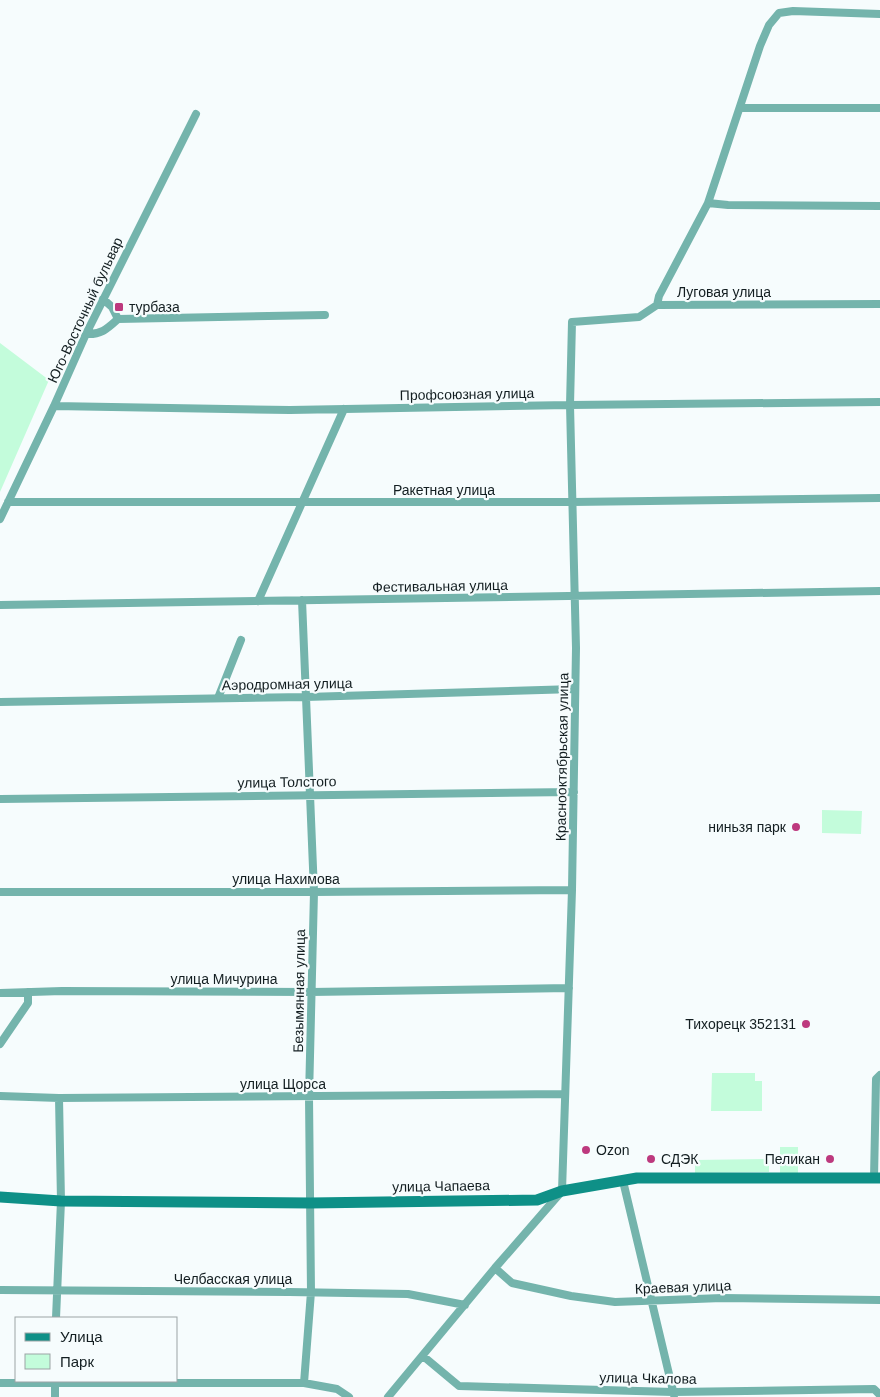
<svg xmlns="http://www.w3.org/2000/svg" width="880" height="1397" viewBox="0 0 880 1397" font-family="Arial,sans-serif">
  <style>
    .green { fill: #c3fcdb }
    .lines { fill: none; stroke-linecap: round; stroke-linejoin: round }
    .minor { stroke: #74b4ac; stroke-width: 8 }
    .secondary { stroke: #0e9087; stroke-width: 11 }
    .poi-dot { fill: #bd397e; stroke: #f6fcfd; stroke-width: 2 }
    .labels { text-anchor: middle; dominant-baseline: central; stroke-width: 4.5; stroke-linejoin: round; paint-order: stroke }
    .street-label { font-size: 14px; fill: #131e21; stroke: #f6fcfd }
    .poi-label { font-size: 14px; fill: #131e21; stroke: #f6fcfd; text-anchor: start }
  </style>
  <rect width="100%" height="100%" fill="#f6fcfd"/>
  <path class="green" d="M0,343l49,37 -49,112z
    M822,810l40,1 -1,23 -39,-1z
    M712,1073h43v8h7v30h-51z
    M780,1147h18v26h-18z
    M769,1159v13l-74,1v-13z"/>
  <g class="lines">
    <path class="minor" d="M740,108h140
      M708,203l20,2 152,1
      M103,299l9,8 6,12
      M657,305l2,-9 49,-93 52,-157 9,-21 10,-12 14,-2 87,3
      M86,334c15,1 21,-5 32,-15l207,-4
      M54,406l236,4 280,-5 310,-3
      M8,502h565l307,-4
      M0,519l54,-113 32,-72 110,-220
      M302,600l12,292 -5,205 2,195 -7,91
      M258,601l86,-192
      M0,605l880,-14
      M218,698l23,-58
      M0,702l306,-5 269,-8
      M0,799l574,-7
      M0,892h314l258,-2
      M0,993l62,-2 249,1 258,-4
      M0,1044l28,-41v-11
      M0,1096l59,2 506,-4
      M874,1178l2,-99 4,-4
      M623,1181l51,214
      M495,1268l17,15 59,13 44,6 107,-4 158,2
      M0,1290l289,2 119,2 57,11
      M56,1318l5,-117 -2,-103
      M423,1356l36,30 214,6 201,-3 6,6
      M0,1383h304l33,6 12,8
      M55,1397v-16
      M388,1397l107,-129 67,-77 10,-301 4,-242 -6,-243 2,-83 67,-5 18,-12 223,-1"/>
    <path class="secondary" d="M0,1197l61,4 249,2 227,-3 25,-9 75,-13h243"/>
  </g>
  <g class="poi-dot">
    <rect x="114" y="302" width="10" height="10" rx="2.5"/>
    <circle cx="796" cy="827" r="5"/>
    <circle cx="806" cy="1024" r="5"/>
    <circle cx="586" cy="1150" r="5"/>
    <circle cx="651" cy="1159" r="5"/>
    <circle cx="830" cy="1159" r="5"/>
  </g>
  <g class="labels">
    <g class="street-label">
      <text x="724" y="292">Луговая улица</text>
      <text transform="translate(85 310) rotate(-65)">Юго-Восточный бульвар</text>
      <text transform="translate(467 394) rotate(-1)">Профсоюзная улица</text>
      <text x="444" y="490">Ракетная улица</text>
      <text transform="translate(440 586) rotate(-1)">Фестивальная улица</text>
      <text transform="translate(287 684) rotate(-1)">Аэродромная улица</text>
      <text transform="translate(562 757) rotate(-89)">Краснооктябрьская улица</text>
      <text transform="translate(287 782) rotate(-1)">улица Толстого</text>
      <text x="286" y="879">улица Нахимова</text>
      <text x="224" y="979">улица Мичурина</text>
      <text transform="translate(299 991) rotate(-89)">Безымянная улица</text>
      <text x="283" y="1084">улица Щорса</text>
      <text transform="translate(441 1186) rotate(-1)">улица Чапаева</text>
      <text x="233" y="1279">Челбасская улица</text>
      <text transform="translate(683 1287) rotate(-2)">Краевая улица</text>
      <text transform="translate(648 1378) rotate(1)">улица Чкалова</text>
    </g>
    <g class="poi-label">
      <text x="129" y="307">турбаза</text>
      <text x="786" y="827" text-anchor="end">ниньзя парк</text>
      <text x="796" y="1024" text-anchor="end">Тихорецк 352131</text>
      <text x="596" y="1150">Ozon</text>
      <text x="661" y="1159">СДЭК</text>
      <text x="820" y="1159" text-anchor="end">Пеликан</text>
    </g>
  </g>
  <rect x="15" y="1317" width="162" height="65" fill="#f6fcfd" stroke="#9ba3a5"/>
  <rect x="25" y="1333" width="25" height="8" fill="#0e9087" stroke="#9ba3a5"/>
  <text x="60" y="1342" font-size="15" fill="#131e21">Улица</text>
  <rect x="25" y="1354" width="25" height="15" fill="#c3fcdb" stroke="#9ba3a5"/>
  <text x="60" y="1367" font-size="15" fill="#131e21">Парк</text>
</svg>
